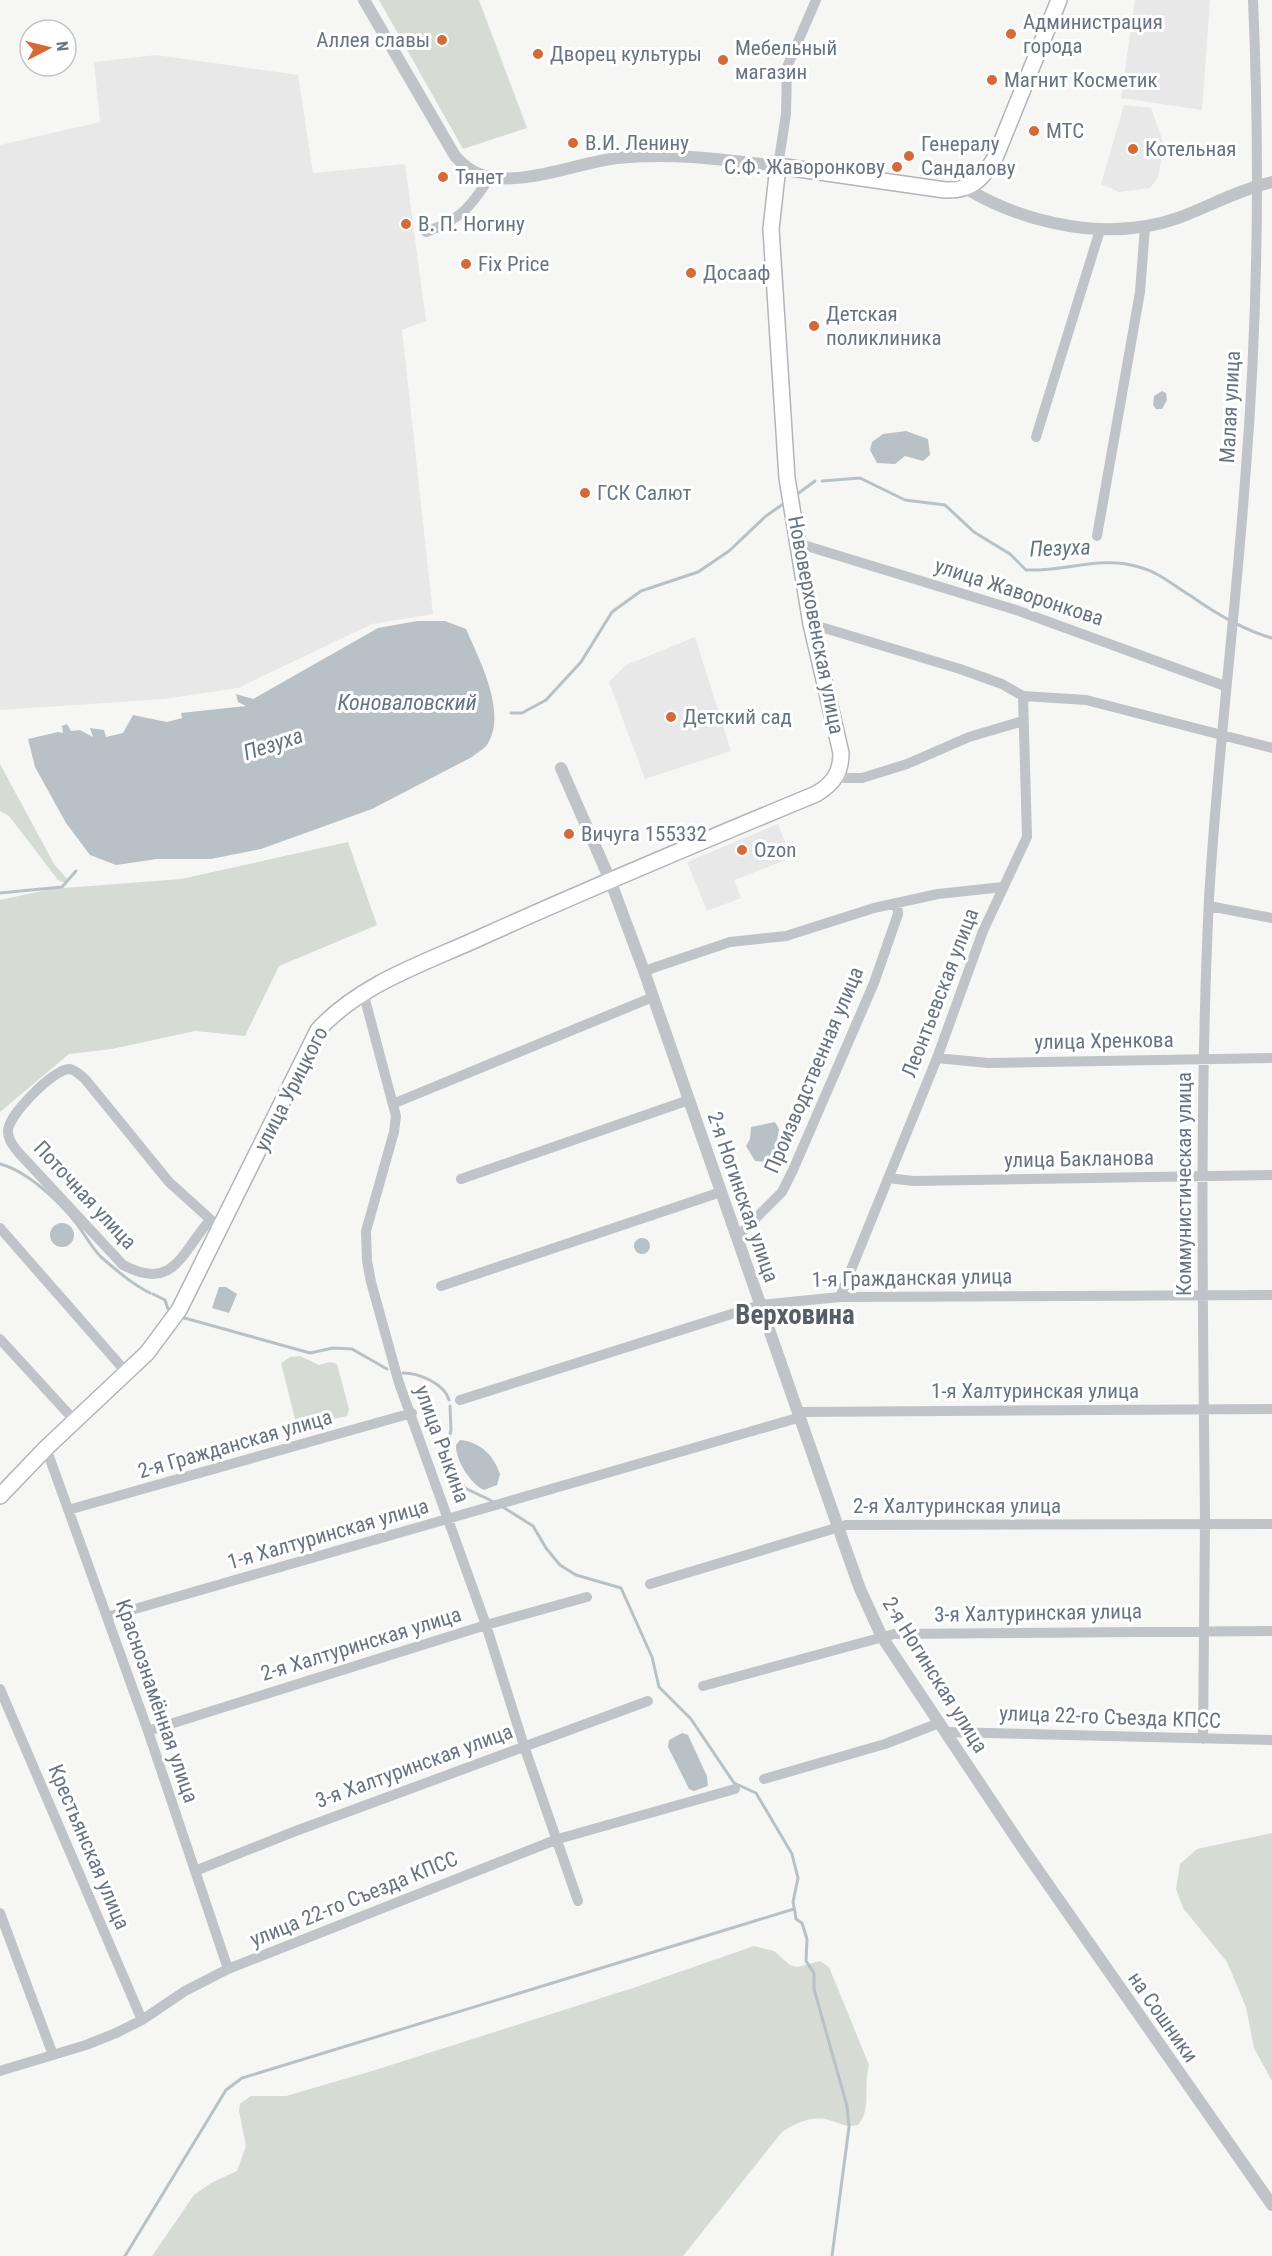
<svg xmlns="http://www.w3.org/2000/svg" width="1272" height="2256" viewBox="0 0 1272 2256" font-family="'Roboto Condensed',sans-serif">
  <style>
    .built { fill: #e7e8e7 }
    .green { fill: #d6dbd4 }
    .water { fill: #b8c1c6 }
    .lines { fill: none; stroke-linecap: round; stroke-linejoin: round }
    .stream { stroke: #b8c1c6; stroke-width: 3 }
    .secondary-casing { stroke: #b1b5ba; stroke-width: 18 }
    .minor { stroke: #c0c3c7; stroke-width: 10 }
    .tertiary { stroke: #c0c3c7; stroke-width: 12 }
    .secondary { stroke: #fff; stroke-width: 15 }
    .poi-dot { fill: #d36a38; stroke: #fff; stroke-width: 2 }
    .labels { text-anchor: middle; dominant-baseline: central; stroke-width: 6; stroke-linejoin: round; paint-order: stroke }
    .poi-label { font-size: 21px; fill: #697482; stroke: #fff; text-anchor: start }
    .street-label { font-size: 21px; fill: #697482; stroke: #fff }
    .water-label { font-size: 22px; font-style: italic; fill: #64757f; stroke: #fff }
    .district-label { font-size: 27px; font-weight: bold; fill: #565e68; stroke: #fff }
  </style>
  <rect width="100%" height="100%" fill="#f6f7f4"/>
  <path class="built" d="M1135,0h75l-8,110 -81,-12z
    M156,55l142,20 15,98 92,-9 21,157 -24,9 31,284 -61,10 -134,64 -74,11 -164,11v-565l100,-23 -6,-60z
    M1124,105l27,3 13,36 -6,33 -8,11 -31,4 -18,-8z
    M695,637l36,114 -86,28 -36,-97 17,-17z
    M778,824l13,34 -57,22 7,18 -34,13 -20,-49z"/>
  <path class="green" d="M379,0h100l48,128 -64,21z
    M0,764l54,100 14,16 -3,3 -7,-3 -49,-64 -9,-5z
    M348,842l29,83 -98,41 -34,70 -50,-5 -83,18 -43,5 -69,58v-212l51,-11 130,-10z
    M300,1356l19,9 11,-3 7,2 12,45 -2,7 -50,11 -16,-64 9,-6z
    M1272,1833v248l-18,-33 -8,-41 -19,-45 -44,-54 -7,-19 4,-25 17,-15z
    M754,1946l20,5 16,14 7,2 23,-6 9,6 40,98c-6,22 3,44 -11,60 -13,3 -17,-2 -29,-5 -16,-5 -34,3 -47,12l-99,124h-531l42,-61 17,-12 26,-12 9,-25 -7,-35 1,-7 11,-8h35l86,-25 267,-85z"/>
  <path class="water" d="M1162,391l4,2 1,7 -5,9h-6l-3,-4 1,-9z
    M906,431l22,8 2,16 -7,6 -18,-5 -10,8 -18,-1 -7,-13 2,-8 11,-8z
    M417,621h28l21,8c13,30 42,84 21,116 -3,4 -10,8 -15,12l-100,52 -111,40 -50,10h-54l-41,6 -26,-10 -24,-32 -31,-56 -7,-28 30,-7 5,1 -1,-7 5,-2 4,7 9,-1 13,7 -3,-9 14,2 2,7 17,-4 10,-18 34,7 15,-4 -1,-5 65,-7 -8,-4 -2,-8 17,5 125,-71z
    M775,1122l4,7 -5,30 -7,3 -12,-1 -9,-15 4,-7 1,-12z
    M50 1235a12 12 0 1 1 24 0a12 12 0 1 1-24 0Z
    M634 1246a8 8 0 1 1 16 0a8 8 0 1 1-16 0Z
    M219,1287h7l11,7 -8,19 -17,-5z
    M460,1440c21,2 34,16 40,34l-3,11 -13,5c-13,-5 -29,-31 -28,-45z
    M682,1733l6,2 19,41 1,10 -14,5 -5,-2 -21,-42 1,-7z"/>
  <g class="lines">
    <path class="stream" d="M822,481l38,-3 45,22 40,5 29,27 36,22 16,16c38,2 75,-15 113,-3 20,5 35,19 52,29 24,17 52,34 81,42
      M796,495l19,-14
      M511,713h11l24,-13 35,-38 31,-50 29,-21 57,-19 31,-21 37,-35 20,-14
      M0,893l62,-6 14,-16
      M0,1164c27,7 59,37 76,59 9,11 15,24 25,34 15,13 31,27 49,36
      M153,1294l12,6 3,9
      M181,1317l129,36 23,-5 19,1 35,20
      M403,1373c16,0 42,11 46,27
      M450,1406l1,24 -5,19 1,12 18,27 27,13
      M503,1507l30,19 13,22 14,17 16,10 45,13 31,69 7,30 32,32 43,64 22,10 36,61 6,24 -5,24 2,10 1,7 6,4 5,16 -1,22 8,12v16l33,117 2,21 -17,129
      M125,2256l101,-166 16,-12 552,-169"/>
    <g class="secondary-casing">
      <path id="secondary" d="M0,1496l46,-48 101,-95 32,-43 139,-280c44,-48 110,-68 168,-95 109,-49 219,-95 330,-141 17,-10 25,-21 25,-41l-30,-129 -24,-146 -16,-249 7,-63 167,24c27,1 37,-11 50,-32l64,-158"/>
    </g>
    <path class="minor" d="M778,166l8,-52 1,-47 29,-67
      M426,232c35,-13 44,-24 64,-55
      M1036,437l64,-207
      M1097,536l43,-244 5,-65
      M797,543l219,67 209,76
      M811,624l149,45 42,15 21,12 63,4 186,48
      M838,772l6,6h18l45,-14 62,-27 54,-16
      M1209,906l63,12
      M644,971l86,-29 56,-6 88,-28 64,-14 65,-7
      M363,992l33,124 -2,16 -28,99 1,30 4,21 28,101 87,242 38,121 54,155
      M937,1058l51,5 284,-5
      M395,1103l258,-106
      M888,1178l25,3 359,-6
      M461,1179l228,-79
      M210,1220c-29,33 -36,72 -87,45l-105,-113c-5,-7 -10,-12 -10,-21 0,-16 46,-62 61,-62 6,0 12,7 16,10l84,103 52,47
      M0,1228l127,145
      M737,1237l45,-45 11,-22 81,-187 24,-69 -1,-11
      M441,1286l280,-94
      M840,1297l97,-239 46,-127 44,-94 -4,-141
      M0,1339l75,82
      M460,1400l300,-95 80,-8 432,-2
      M799,1412l473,-3
      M46,1448l102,283 80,238
      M68,1510l344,-97
      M650,1584l196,-59 426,-1
      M107,1617l694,-200
      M703,1686l191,-52 378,-3
      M0,1689l142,331
      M148,1731l338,-106 101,-28
      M946,1732l326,8
      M1203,1739c0,-73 2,-146 2,-219 -2,-207 -6,-414 4,-621 8,-140 26,-279 36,-418 13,-160 15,-321 8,-481
      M764,1779l121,-35 54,-21
      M195,1871l98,-39 355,-131
      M0,1913l53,142
      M0,2071l86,-26 30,-12 26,-13 43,-29 43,-22 330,-130 177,-50"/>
    <path class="tertiary" d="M364,0l91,156c10,11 19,18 35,21 39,7 88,-14 127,-19 54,-6 108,2 161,8
      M967,189c61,36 143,53 211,29 32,-12 60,-28 94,-36
      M561,768l49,112 34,91 194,556 22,62 22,48 142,213 248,355"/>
    <use href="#secondary" class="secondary"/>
  </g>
  <g class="poi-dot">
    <circle cx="1011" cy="34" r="6"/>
    <circle cx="442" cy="40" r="6"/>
    <circle cx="538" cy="54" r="6"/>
    <circle cx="723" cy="60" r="6"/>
    <circle cx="992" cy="80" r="6"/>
    <circle cx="1034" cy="131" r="6"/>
    <circle cx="573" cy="143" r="6"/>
    <circle cx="1133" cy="149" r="6"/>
    <circle cx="909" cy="156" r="6"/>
    <circle cx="897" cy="167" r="6"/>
    <circle cx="443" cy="177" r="6"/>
    <circle cx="406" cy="224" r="6"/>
    <circle cx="466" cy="264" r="6"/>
    <circle cx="691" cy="273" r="6"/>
    <circle cx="814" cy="326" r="6"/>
    <circle cx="585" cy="493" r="6"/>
    <circle cx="671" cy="717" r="6"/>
    <circle cx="569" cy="834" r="6"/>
    <circle cx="742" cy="850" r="6"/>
  </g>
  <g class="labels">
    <g class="poi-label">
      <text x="1023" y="22">Администрация<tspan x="1023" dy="24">города</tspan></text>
      <text x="430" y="40" text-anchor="end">Аллея славы</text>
      <text x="735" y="48">Мебельный<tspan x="735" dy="24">магазин</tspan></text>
      <text x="550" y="54">Дворец культуры</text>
      <text x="1004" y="80">Магнит Косметик</text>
      <text x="1046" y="131">МТС</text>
      <text x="585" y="143">В.И. Ленину</text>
      <text x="921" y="144">Генералу<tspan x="921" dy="24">Сандалову</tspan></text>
      <text x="1145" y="149">Котельная</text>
      <text x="885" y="167" text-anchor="end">С.Ф. Жаворонкову</text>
      <text x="455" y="177">Тянет</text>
      <text x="418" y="224">В. П. Ногину</text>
      <text x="478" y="264">Fix Price</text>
      <text x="703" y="273">Досааф</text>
      <text x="826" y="314">Детская<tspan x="826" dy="24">поликлиника</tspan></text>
      <text x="597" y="493">ГСК Салют</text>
      <text x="683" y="717">Детский сад</text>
      <text x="581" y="834">Вичуга 155332</text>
      <text x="754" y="850">Ozon</text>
    </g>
    <g class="street-label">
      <text transform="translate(1230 407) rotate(-87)">Малая улица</text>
      <text transform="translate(1019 592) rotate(18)">улица Жаворонкова</text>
      <text transform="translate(816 625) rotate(79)">Нововерховенская улица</text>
      <text transform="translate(940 993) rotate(-69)">Леонтьевская улица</text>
      <text transform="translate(1104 1041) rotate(-1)">улица Хренкова</text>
      <text transform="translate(814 1070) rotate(-67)">Производственная улица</text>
      <text transform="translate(291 1089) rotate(-63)">улица Урицкого</text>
      <text transform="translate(1079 1159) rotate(-1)">улица Бакланова</text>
      <text transform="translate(1184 1184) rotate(-90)">Коммунистическая улица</text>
      <text transform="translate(85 1195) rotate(47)">Поточная улица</text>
      <text transform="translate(743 1197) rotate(71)">2-я Ногинская улица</text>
      <text transform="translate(912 1278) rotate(-1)">1-я Гражданская улица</text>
      <text x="1035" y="1391">1-я Халтуринская улица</text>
      <text transform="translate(235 1444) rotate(-16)">2-я Гражданская улица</text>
      <text transform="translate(442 1444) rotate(70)">улица Рыкина</text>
      <text x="957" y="1506">2-я Халтуринская улица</text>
      <text transform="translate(328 1534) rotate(-16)">1-я Халтуринская улица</text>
      <text transform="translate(1038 1613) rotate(-1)">3-я Халтуринская улица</text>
      <text transform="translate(361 1644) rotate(-17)">2-я Халтуринская улица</text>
      <text transform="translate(935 1675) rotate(58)">2-я Ногинская улица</text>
      <text transform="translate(157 1701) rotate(71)">Краснознамённая улица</text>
      <text transform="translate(1110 1717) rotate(2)">улица 22-го Съезда КПСС</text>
      <text transform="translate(414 1766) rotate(-20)">3-я Халтуринская улица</text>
      <text transform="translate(89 1847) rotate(67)">Крестьянская улица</text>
      <text transform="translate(354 1899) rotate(-22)">улица 22-го Съезда КПСС</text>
      <text transform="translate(1163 2017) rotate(55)">на Сошники</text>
    </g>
    <g class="water-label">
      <text transform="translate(1060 548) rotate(-2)">Пезуха</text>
      <text x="407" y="702">Коноваловский</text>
      <text transform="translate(273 744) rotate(-18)">Пезуха</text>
    </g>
    <g class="district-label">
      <text x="795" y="1315">Верховина</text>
    </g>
  </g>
  <g transform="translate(48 48) rotate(83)"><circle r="28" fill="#ffffff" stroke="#c3c7cd" stroke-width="1.5"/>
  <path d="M0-4.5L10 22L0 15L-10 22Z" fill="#d36a38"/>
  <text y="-9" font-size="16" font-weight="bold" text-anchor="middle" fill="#697482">N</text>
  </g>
</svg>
